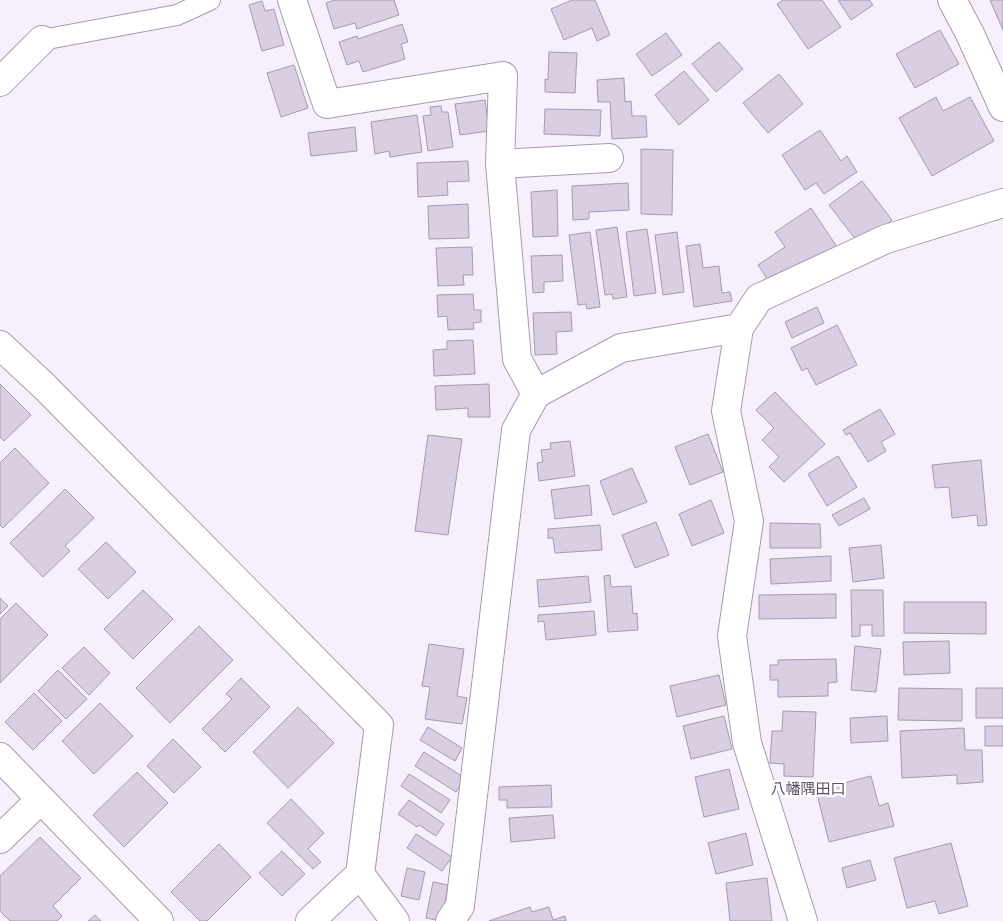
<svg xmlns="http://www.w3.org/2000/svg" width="1003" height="921" viewBox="0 0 1003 921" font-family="'DM Sans','Noto Sans JP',sans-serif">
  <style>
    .building { fill: #dacee3; stroke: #a69aae }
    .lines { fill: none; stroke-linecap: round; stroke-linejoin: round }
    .lane-casing { stroke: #a69baf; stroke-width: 22 }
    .street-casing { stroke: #a69baf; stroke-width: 30 }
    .lane { stroke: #fff; stroke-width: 20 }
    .street { stroke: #fff; stroke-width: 28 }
    .labels { text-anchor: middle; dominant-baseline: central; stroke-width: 4.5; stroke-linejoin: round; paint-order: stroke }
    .neighbourhood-label { font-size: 15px; fill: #5c5264; stroke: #fff }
  </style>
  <rect width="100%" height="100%" fill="#f7effc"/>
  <path class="building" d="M335,0h59l5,15 -42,14 -2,-6 -21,6 -8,-26z
    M572,0h23l15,35 -13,6 -5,-13 -28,12 -13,-31z
    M783,0h39l19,27 -33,22 -31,-45z
    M838,0h31l4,5 -22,15z
    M990,0h13v30z
    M262,1l3,10 9,-2 10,36 -22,6 -13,-46z
    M402,24l6,18 -7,2 4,15 -42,13 -4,-11 -12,4 -8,-23 18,-6 1,3z
    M940,30l19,34 -44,24 -19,-34z
    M666,33l16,22 -30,21 -16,-22z
    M719,42l24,27 -27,23 -24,-28z
    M549,52l28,1 -2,40 -30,-1v-13l3,1z
    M294,65l14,43 -27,9 -14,-44z
    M684,71l25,29 -30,25 -24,-30z
    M779,74l24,30 -35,29 -25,-30z
    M624,78l1,24 6,-1 1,15h14l1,21 -35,2 -2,-37h-12l-1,-22z
    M936,97l7,14 27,-14 24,44 -62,35 -33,-58z
    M485,100l4,31 -29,4 -5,-31z
    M441,106l1,6h6l5,35 -25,4 -5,-35 8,-1 -1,-8z
    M545,109l56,1 -1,26 -56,-2z
    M417,115l5,37 -32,5 -1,-6 -14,3 -4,-32z
    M355,127l2,24 -46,5 -3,-23z
    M820,130l21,31 6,-5 10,16 -33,22 -8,-11 -11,7 -23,-35z
    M641,149l32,1 -1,65 -31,-1z
    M468,161l1,20 -22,1 1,13 -30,2 -1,-34z
    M862,181l30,39 -32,25 -31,-40z
    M628,183l1,27 -40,2v7l-16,1 -1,-34z
    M557,190l1,46 -25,1 -2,-45z
    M468,204l1,34 -40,1 -1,-33z
    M811,208l26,39 -38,24 -4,-5 -25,17 -12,-18 27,-18 -10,-15z
    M617,227l10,70 -14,2 -1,-5 -7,1 -9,-65z
    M647,229l9,64 -22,3 -8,-64z
    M590,232l10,75 -13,2 -1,-5 -8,1 -9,-70z
    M677,232l7,60 -21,3 -8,-60z
    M700,244l3,24 16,-2 3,27 8,-1 2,9 -38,6 -8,-61z
    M472,247l1,28h-10l1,10 -26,1 -2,-38z
    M562,255l1,26 -19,1v10l-11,1 -2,-37z
    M473,294l1,16h7v12l-8,1 1,6 -26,1 -1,-14 -9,1 -1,-22z
    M817,307l7,16 -32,15 -7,-16z
    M571,312l1,19 -16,1 1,22 -22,1 -2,-42z
    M837,325l20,40 -41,20 -9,-17 -5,3 -11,-23z
    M473,340l2,34 -41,2 -1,-26 14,-1v-8z
    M0,384l31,31 -27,26 -4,-4z
    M489,384l1,33h-22v-9l-32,2 -1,-24z
    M775,392l50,52 -41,38 -15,-15 10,-10 -17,-17 12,-12 -18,-18z
    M880,409l15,25 -14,8 5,9 -18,11 -18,-29 -4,2 -3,-5z
    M708,434l15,38 -33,13 -15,-38z
    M428,435l34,4 -14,96 -33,-4z
    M570,441l5,35 -36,5 -2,-18 6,-1 -2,-12 10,-1 -1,-6z
    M15,448l34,35 -46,45 -3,-3v-62z
    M838,456l19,31 -30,19 -19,-32z
    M981,460l6,65 -9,1 -1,-11 -25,3 -3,-31 -14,1 -3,-23z
    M632,468l15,34 -34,13 -13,-34z
    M589,485l3,30 -37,4 -4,-29z
    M65,489l29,29 -29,28 5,5 -27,26 -33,-34z
    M864,498l6,11 -31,17 -7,-11z
    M711,500l13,33 -32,13 -13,-32z
    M656,522l13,33 -34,13 -13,-33z
    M770,523l50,1 1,24h-51z
    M600,525l2,25 -47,3 -2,-15h-5v-9z
    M106,542l30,30 -28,27 -30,-30z
    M881,545l3,33 -31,4 -4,-34z
    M831,556v25l-60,3 -1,-25z
    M610,575l1,12 20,-1 2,28 4,-1 1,17 -30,2 -4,-56z
    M588,576l3,26 -52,5 -2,-27z
    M143,590l30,29 -40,40 -29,-30z
    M851,590h32l1,46h-12v-11h-12v11l-8,1z
    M836,594v24l-77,1v-24z
    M0,598l8,8 -8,8z
    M904,602h82v32l-82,-1z
    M16,603l32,32 -48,48v-64z
    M594,611l2,24 -50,5 -2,-19 -6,1v-7z
    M199,626l34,34 -63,63 -34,-35z
    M949,641l1,32 -46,2 -1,-33z
    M429,644l35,5 -7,47 10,2 -5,26 -37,-5 5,-32 -8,-1z
    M855,646l26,3 -5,43 -25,-2z
    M84,647l26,26 -21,22 -27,-27z
    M836,659l1,23 -9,1v13l-50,1v-17h-8v-15h8v-5z
    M58,670l29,29 -21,20 -28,-28z
    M719,675l7,30 -49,12 -7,-31z
    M241,678l29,29 -45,45 -23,-23 30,-30 -6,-5z
    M899,688l63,1v32l-64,-1z
    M976,688h27v30h-27z
    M34,693l28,28 -29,29 -28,-28z
    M100,703l33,33 -39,38 -32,-33z
    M298,707l36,36 -46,45 -35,-36z
    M783,711l33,1 -3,65 -29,-1v-12l-14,-1 2,-32h10z
    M724,716l8,33 -41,10 -8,-33z
    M887,716l1,25 -37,2 -1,-25z
    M985,726h18v20h-18z
    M428,727l34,21 -7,13 -35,-21z
    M964,728l1,22h17l1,32 -26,2v-9l-55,3 -2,-47z
    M173,739l28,28 -27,26 -27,-27z
    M424,752l41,26 -9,14 -41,-26z
    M729,769l10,40 -35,8 -9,-40z
    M137,772l31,31 -44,44 -31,-32z
    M409,774l41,26 -9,13 -40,-27z
    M871,776l8,30 9,-3 6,23 -65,16 -13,-52z
    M551,785l1,22 -45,1v-8h-8v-13z
    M291,799l33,34 -16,16 13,13 -8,7 -46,-46z
    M409,800l35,24 -8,12 -17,-11 -2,2 -19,-13z
    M553,815l2,23 -44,4 -2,-24z
    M746,833l7,32 -37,9 -8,-31z
    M416,834l36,23 -10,14 -35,-23z
    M40,837l41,41 -28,28 9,10 -5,5h-47l-10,-10v-35z
    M951,843l17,63 -29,8 -4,-13 -28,7 -13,-50z
    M219,844l32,33 -44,44h-7l-29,-29z
    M282,851l23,23 -23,22 -23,-23z
    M870,860l6,20 -29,8 -5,-20z
    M407,868l18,4 -6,28 -18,-4z
    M767,878l5,43h-42l-4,-38z
    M433,882l15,3 -6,36 -16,-3z
    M530,907l2,5 17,-5 4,13 12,-4 1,5h-77z
    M95,915l6,6h-13z"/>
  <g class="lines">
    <g class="lane-casing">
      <path id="lane" d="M42,40l135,-25 33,-15"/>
    </g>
    <g class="street-casing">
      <path id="street" d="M292,0l35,104 176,-28 -3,88 17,195 19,35
        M952,0l18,34 33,73
        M0,82l42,-42
        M500,164l109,-6
        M739,328l-13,83 23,110 -17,115 15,107 56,178
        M0,345l45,42 334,338 -19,149 -50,47
        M0,757l159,164
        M0,839l41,-40
        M360,874l35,47
        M450,921l10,-15 56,-476 20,-36 85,-46 118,-20 20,-30 127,-59 117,-36"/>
    </g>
    <use href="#lane" class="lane"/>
    <use href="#street" class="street"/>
  </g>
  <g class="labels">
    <g class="neighbourhood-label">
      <text x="808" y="789">八幡隅田口</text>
    </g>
  </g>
</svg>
